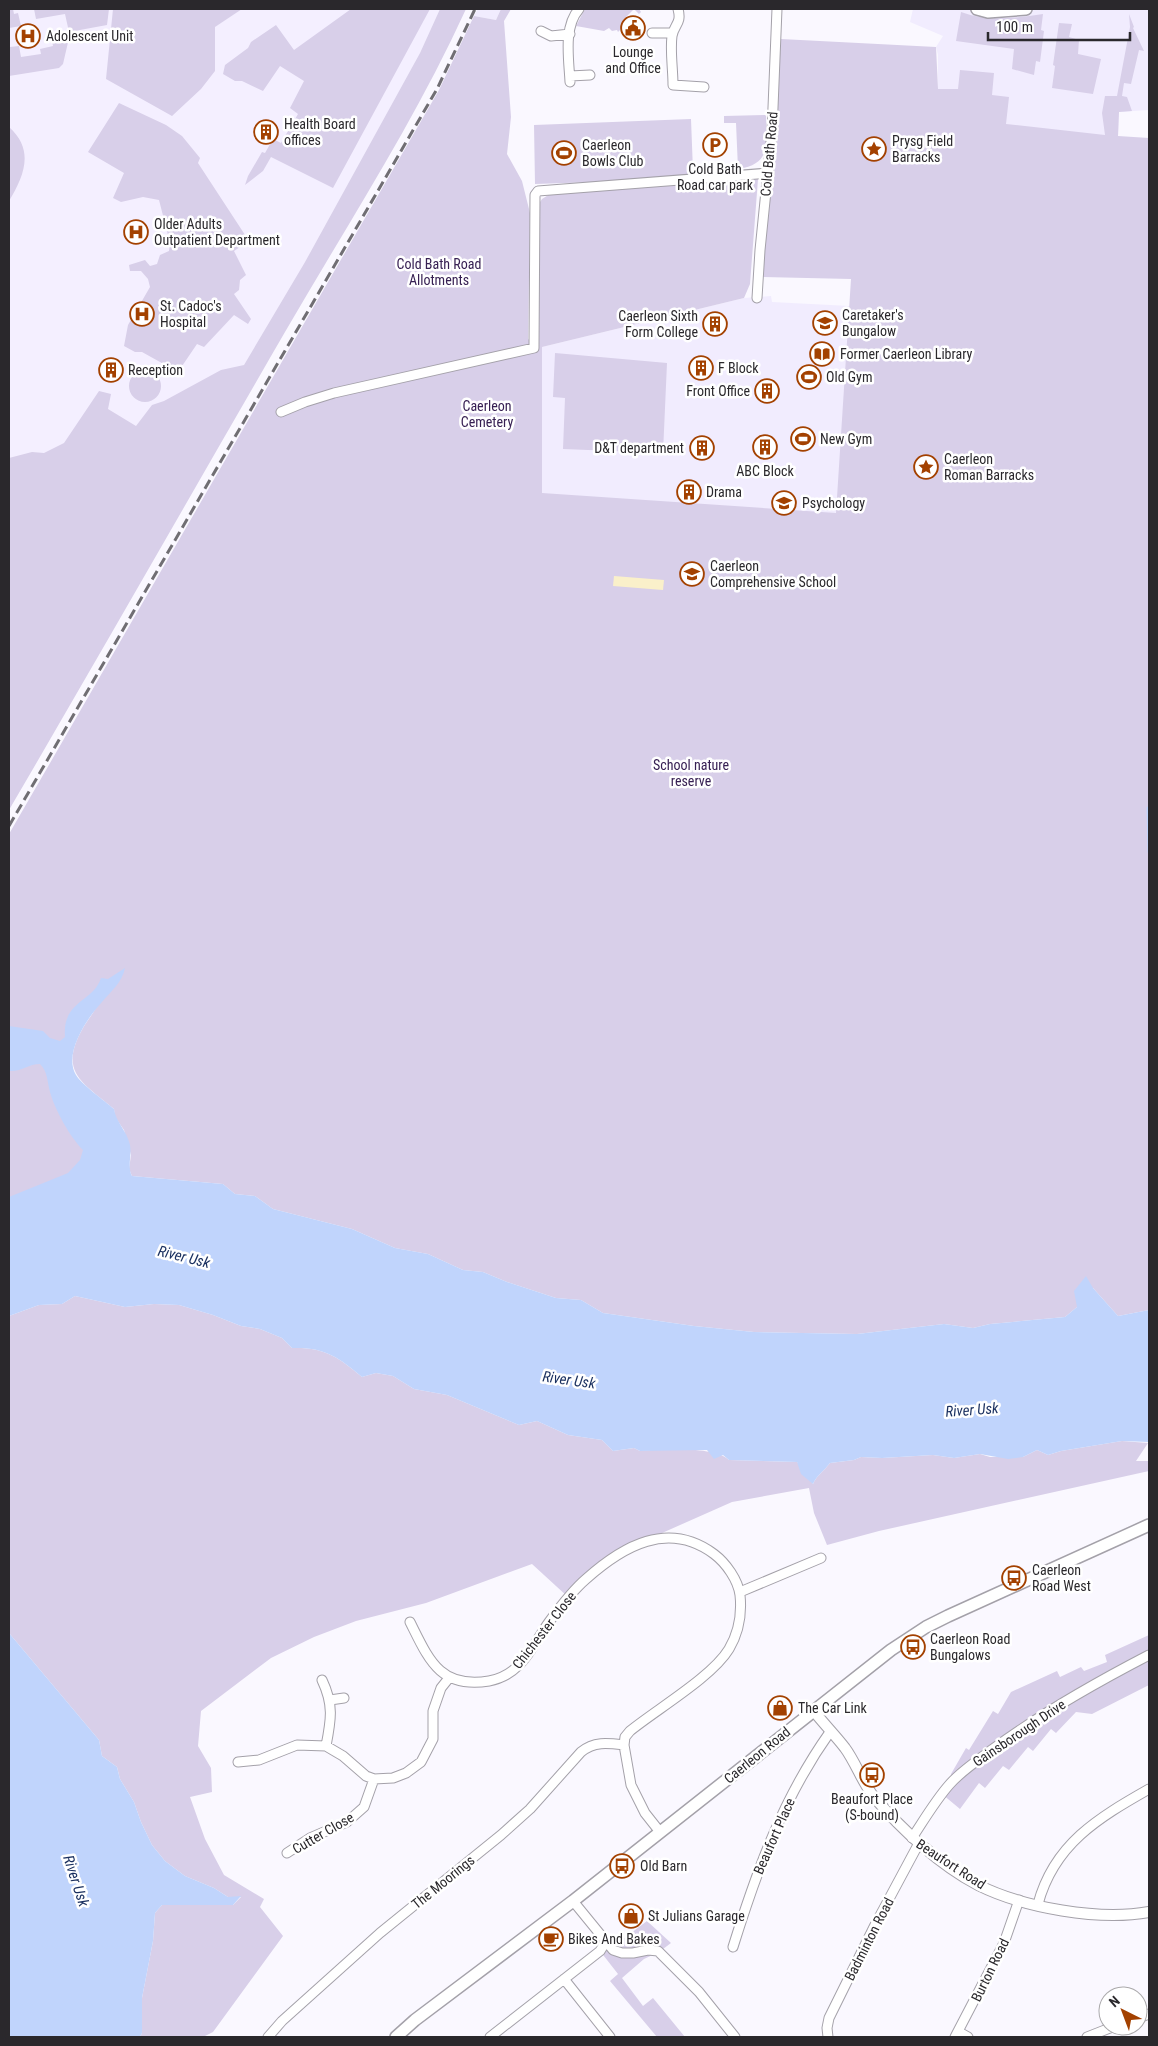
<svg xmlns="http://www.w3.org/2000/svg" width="1158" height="2046" viewBox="0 0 1158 2046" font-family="'Roboto Condensed',sans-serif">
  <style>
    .commercial { fill: #f1ecfe }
    .built { fill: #f4efff }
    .green { fill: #d8cfe9 }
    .sand { fill: #faf0ca }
    .water { fill: #c0d4fc }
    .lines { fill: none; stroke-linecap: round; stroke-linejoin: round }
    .stream { stroke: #c0d4fc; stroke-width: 3 }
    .minor-casing { stroke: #a4a1a9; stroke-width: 11 }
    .tertiary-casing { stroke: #a4a1a9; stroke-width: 12 }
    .secondary-casing { stroke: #a4a1a9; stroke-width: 14 }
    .minor { stroke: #fff; stroke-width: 9 }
    .tertiary { stroke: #fff; stroke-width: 10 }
    .secondary { stroke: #fff; stroke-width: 11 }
    .rail { stroke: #706e73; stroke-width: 3; stroke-dasharray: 10 5; stroke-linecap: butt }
    .labels { text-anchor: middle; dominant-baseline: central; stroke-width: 5; stroke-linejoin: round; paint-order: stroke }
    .poi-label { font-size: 14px; fill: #2a282c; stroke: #fff; text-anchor: start }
    .street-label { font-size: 14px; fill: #2a282c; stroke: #fff }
    .park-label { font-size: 14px; fill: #372053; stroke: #fff }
    .water-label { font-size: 15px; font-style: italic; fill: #192f5f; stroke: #fff }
  </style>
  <rect width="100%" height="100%" fill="#faf8ff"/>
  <path class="commercial" d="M478,9h23l-5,11 -22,-4z
    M913,9h236v101l-30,2 -1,24 -181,101 1,-182 -2,-8 7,-11 -33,-14z
    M771,296l1,6 78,4 -13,207 -287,66 -8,-86v-146l202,-49z"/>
  <path class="built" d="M9,9h431l-20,44 -115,209 -61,103 -4,2 -231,275z"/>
  <path class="green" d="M9,9h4l1,5 4,-1 3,13 -12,2z
    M34,9h75l-2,16 -38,7 -4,-18 -29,5z
    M113,9h129l-27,18v44l-14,18 -29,27 -66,-37z
    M351,9h79l-97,179 -62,-31 -8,14 -18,14 3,-9 14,-24 3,1 8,-14 8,4 17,-29 -8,-6 14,-27 -24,-15 -17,25 -21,-10h-7l-12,-7 2,-9 23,-17 3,-6 25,-17 18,25z
    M440,9h26c-51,112 -119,216 -181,323 -92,159 -183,319 -276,478v-352l23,-6 12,1 20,-10 35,-52 12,3 -3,15 28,17 16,-21 12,-4 57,-31 23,-5 61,-103 115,-209z
    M501,9h10l-7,12 7,96 -4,37 15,27 8,32 -2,126 6,4 4,-138 4,-6 8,-5 208,-15 -8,105 -6,14 -202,49v146l294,20 15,-234 -88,-2v-28l6,-38 12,-172 155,8 2,42h20l2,-19 34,3 -2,22 17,2 -3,27 99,11 -3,-22 3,-17h12l13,-69 -1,-13 5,13 -1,1 11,23 -5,-1 -8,34 -7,-1 -2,13 5,1 5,14 -13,1 -1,24 31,2v1172l-31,6 -25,-28 -16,19 -12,10 -75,7 -17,4 -29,-4 -87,10 -103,-2 -60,-6 -91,-13 -22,-13 -25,-2 -49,-16 -24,-10 -20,-2 -35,-16 -33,-6 -43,-19 -79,-20 -18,-13 -20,-2 -12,-10 -91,-8 -3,-7 2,-14 -7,-25 -9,-13 -1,-8c-32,-27 -56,-37 -31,-81 7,-12 16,-20 17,-34l-36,61 47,102 -102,69v-392l430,-744 35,-74 22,4z
    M585,9h54l2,3 -2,2 -5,-5 -11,11 3,4 -8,8 -1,-2 -5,1 -3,-3 -5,3 -28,-5z
    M961,12c27,10 54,6 82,2l-2,16 3,1 -4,31 -4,-1 -2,14 -22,-6 2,-20 -58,-8z
    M1059,23l13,1 -3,13 10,3 -1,14 23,5 -8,35 -41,-6 3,-22 -2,-1z
    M69,38l-6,26 -4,4 -50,8v-32l1,3 9,-1 2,11 20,-3 -1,-5 13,-3 -1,-5z
    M119,103l47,22 16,11 18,22 -2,5 51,78 -15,10 12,24 -6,5 -1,10 -5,4 17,25 -3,5 -14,-9 -30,32 -7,-3 -19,28 -36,-20h-7l-11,-6 4,-21 22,-38 -2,-8 -7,-8h-11l-1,-6 16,-5 5,6 7,-2 3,-9 9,-4 1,-8 -11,-43 -16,-3 -22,5 -8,-4 11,-25 -36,-21z
    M766,115c0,27 7,49 -28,54l-2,-46h-12v-7z
    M691,119l2,52 -1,5 -97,6 -60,2 -1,-59z
    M9,127c26,23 15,49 0,74z
    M555,353l112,10 -4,90 -100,-4 2,-51 -12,-1z
    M129 386a16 16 0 1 1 32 0a16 16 0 1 1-32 0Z
    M75,1296l50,11 29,-3 25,1 34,10 28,11 19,3 22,9 10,10c33,-1 46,9 70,29l14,-4 17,3 21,13 33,6 72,30 18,-4 31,14 34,5 11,11 21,-3 6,3c21,-2 74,-5 89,9l68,2 16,22c4,-9 11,-13 17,-21l24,-3 7,-3 21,1 51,-3 21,3 26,-4 10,3h33l14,-7 11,5 13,-4 61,-10 26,2 -12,18h13v10l-270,60 -52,14 -13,-32 -5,-25 -77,14 -88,39 -34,18 -42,38 -36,-33 -106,39 -70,18 -42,16 -43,21 -70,53 -3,35 13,22 1,24 -22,5 15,42 19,36 40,24 -4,8 23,29 -70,96 -10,5h-63l2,-4v-35l11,-57 2,-28 7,-8h71l8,-8h-13l-14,-9 -29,-12 -20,-15 -13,-16 -11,-23 -7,-20 -14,-23 -3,-12 -15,-11 -3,-16 -90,-107v-317l30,-11 23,-1z
    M1149,1635v50l-57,29 -16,-2 -20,21 -5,-4 -18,22 -5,-4 -19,23 -6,-4 -18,22 -6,-5 -19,26 -18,-15 8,-10 1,-10 15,-26 3,2 24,-39 5,3 13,-22 46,-21 3,6 21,-10 3,4 23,-9 -2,-7z
    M647,1921l24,22 -12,9 -15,7 -22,19 21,28 10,-8 32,39h-28l-47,-56 8,-7 -18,-23 5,-8 14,-1z"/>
  <path class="sand" d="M614,576l50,4 -1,10 -50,-4z"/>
  <path class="water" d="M125,968c-3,15 -14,23 -23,34 -15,16 -39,52 -26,73 5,9 29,26 38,34 2,13 13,22 16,36 2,11 -3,21 2,31l91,8 12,10 20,2 18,13 79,20 43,19 33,6 35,16 20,2 24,10 49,16 25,2 22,13 91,13 60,6 103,2 87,-10 29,4 17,-4 75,-7 12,-10 -3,-16 12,-15 7,12 25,28 31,-6v132l-27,-1 -61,10 -13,4 -11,-5 -14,7 -15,2 -28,-5 -26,4 -21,-3 -51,3 -21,-1 -7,3 -24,3c-6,8 -13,12 -17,21l-12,-10 -4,-12 -68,-2 -6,-5 -9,4 -7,-9 -67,1 -6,-3 -21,3 -11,-11 -34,-5 -31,-14 -18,4 -72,-30 -33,-6 -21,-13 -17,-3 -14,4c-24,-20 -37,-30 -70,-29l-10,-10 -22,-9 -19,-3 -28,-11 -34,-10 -25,-1 -29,3 -50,-11 -13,8 -23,1 -30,11v-119l59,-24 12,-13 3,-10c-13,-13 -28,-40 -33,-58 -3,-11 -2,-20 -10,-28 -12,0 -18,8 -31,7v-45l34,5 7,7 10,3 5,-4c-3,-37 28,-34 36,-59l7,1z
    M9,1633l90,107 3,16 15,11 3,12 14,23 7,20 11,23 13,16 20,15 29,12 14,9 13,-1 -8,9h-71l-7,8 -2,28 -11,57v35l-2,4h-131v-105l1,-3 -1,-5z"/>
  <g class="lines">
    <path class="stream" d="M1148,808l1,44"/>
    <g class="minor-casing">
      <path id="minor" d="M678,9c4,15 -4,15 -6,27 -2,15 1,33 1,49l31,2
        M541,31l10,5 19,-2
        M652,33h20
        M570,76l20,-1
        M570,82c-1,-22 -7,-55 9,-73
        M757,298l3,-48 12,-118 5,-123
        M281,412l24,-10 29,-9 200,-45 1,-153 3,-4 231,-18
        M740,1592l81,-34
        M410,1622c19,38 30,67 79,59 33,-6 43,-35 60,-59 11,-15 23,-31 37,-43 37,-33 82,-59 128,-25 12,9 24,26 26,41 2,19 -1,37 -11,54 -17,28 -72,60 -99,82l-5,6 -1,8 7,40 14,28 15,19
        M322,1680c12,25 9,40 4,66l17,10 23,20 8,3
        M330,1700l14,-2
        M238,1762l21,-2 38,-15 29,1
        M912,1838c12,-18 23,-37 37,-53 12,-14 29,-25 44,-36 49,-36 102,-66 156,-94
        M287,1853l23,-15 37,-16 17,-15 10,-28 19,-1 13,-5 15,-11 12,-23v-28l8,-23 8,-10
        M573,1901l40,49 9,3h11l15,-3 10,1 41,41 36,45
        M1038,1904c16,-60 60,-86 111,-115
        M733,1947c24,-77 50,-149 97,-215
        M564,1979l46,58
        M1138,2018l11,-4
        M959,2032l9,5
        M268,2037l14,-16 98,-88 121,-98 29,-26 51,-57c13,-11 27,-9 43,-7
        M490,2037l110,-86 5,-8
        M828,2037l-1,-9 2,-10 46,-93 44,-82
        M955,2037l49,-94 15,-43
        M1087,2037l28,-11"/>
    </g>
    <g class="tertiary-casing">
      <path id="tertiary" d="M813,1710c10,13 22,25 32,38 11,15 17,34 29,49 28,33 66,68 104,88 46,23 121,36 171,27"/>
    </g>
    <g class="secondary-casing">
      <path id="secondary" d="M977,9l11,3 38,-3
        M396,2037l19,-17 158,-119 318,-251 35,-23 22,-11 201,-91"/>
    </g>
    <use href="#minor" class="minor"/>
    <use href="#tertiary" class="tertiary"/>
    <use href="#secondary" class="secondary"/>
    <path class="rail" d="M9,826l428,-737 38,-80"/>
  </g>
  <defs>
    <g id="civic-ring" transform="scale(1.25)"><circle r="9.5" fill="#fff" stroke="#a34100" stroke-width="1.5"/><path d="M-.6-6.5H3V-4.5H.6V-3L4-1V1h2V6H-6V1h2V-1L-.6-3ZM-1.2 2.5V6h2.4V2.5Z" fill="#a34100"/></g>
    <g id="hospital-ring" transform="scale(1.25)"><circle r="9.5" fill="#fff" stroke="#a34100" stroke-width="1.5"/><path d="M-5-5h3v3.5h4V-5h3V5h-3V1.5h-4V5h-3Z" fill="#a34100"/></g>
    <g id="building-ring" transform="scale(1.25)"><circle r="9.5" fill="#fff" stroke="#a34100" stroke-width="1.5"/><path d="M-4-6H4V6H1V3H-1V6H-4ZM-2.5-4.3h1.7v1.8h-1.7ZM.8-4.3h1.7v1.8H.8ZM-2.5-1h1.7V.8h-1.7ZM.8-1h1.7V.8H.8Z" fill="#a34100"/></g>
    <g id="parking-ring" transform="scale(1.25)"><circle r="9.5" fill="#fff" stroke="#a34100" stroke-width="1.5"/><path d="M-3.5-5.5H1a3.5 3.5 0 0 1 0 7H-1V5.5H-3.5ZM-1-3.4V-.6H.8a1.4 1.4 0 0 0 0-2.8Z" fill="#a34100"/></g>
    <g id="sight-ring" transform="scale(1.25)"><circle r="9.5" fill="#fff" stroke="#a34100" stroke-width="1.5"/><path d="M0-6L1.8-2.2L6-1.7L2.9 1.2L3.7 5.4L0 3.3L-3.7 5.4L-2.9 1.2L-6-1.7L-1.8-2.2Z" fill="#a34100"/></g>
    <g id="stadium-ring" transform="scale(1.25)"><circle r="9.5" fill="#fff" stroke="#a34100" stroke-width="1.5"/><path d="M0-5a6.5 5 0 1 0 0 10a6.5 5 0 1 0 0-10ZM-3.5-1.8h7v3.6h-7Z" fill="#a34100"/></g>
    <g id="school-ring" transform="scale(1.25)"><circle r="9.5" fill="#fff" stroke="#a34100" stroke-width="1.5"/><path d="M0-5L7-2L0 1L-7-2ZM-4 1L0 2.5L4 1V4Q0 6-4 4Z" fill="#a34100"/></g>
    <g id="library-ring" transform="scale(1.25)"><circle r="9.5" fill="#fff" stroke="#a34100" stroke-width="1.5"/><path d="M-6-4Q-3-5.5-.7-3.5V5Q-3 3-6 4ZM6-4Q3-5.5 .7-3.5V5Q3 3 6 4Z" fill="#a34100"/></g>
    <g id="bus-ring" transform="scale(1.25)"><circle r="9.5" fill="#fff" stroke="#a34100" stroke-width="1.5"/><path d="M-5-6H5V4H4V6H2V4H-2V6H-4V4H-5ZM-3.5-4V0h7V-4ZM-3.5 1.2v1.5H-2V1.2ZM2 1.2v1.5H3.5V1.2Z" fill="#a34100"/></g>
    <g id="shop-ring" transform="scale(1.25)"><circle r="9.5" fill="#fff" stroke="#a34100" stroke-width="1.5"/><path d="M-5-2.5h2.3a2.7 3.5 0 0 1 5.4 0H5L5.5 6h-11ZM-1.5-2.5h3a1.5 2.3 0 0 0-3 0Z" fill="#a34100"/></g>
    <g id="cafe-ring" transform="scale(1.25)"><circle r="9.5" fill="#fff" stroke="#a34100" stroke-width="1.5"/><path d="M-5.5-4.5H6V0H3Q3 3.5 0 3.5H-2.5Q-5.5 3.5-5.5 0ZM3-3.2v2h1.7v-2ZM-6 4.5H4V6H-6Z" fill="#a34100"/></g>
  </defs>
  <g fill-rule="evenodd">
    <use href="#civic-ring" x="633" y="28"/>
    <use href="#hospital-ring" x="28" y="36"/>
    <use href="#building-ring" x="266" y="132"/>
    <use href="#parking-ring" x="715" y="145"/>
    <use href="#sight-ring" x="874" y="149"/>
    <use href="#stadium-ring" x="564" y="153"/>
    <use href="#hospital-ring" x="136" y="232"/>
    <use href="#hospital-ring" x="142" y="314"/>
    <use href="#school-ring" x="825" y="323"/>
    <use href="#building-ring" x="715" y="324"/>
    <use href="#library-ring" x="822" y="354"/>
    <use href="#building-ring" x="701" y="368"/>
    <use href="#building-ring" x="111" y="370"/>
    <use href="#stadium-ring" x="809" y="377"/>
    <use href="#building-ring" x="767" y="391"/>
    <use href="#stadium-ring" x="803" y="439"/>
    <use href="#building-ring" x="765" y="447"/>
    <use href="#building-ring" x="702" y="448"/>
    <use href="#sight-ring" x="926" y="467"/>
    <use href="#building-ring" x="689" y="492"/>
    <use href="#school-ring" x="784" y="503"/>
    <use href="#school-ring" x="692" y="574"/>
    <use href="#bus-ring" x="1014" y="1578"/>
    <use href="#bus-ring" x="913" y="1647"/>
    <use href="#shop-ring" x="780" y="1708"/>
    <use href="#bus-ring" x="872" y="1775"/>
    <use href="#bus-ring" x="622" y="1866"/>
    <use href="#shop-ring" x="631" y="1916"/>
    <use href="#cafe-ring" x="551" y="1939"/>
  </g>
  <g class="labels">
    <g class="poi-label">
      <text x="46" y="36">Adolescent Unit</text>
      <text x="633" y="52" text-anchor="middle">Lounge<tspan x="633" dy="16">and Office</tspan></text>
      <text x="284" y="124">Health Board<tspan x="284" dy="16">offices</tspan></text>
      <text x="892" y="141">Prysg Field<tspan x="892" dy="16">Barracks</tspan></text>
      <text x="582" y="145">Caerleon<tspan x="582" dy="16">Bowls Club</tspan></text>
      <text x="715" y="169" text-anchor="middle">Cold Bath<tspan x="715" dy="16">Road car park</tspan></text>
      <text x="154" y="224">Older Adults<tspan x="154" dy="16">Outpatient Department</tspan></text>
      <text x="160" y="306">St. Cadoc's<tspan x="160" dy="16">Hospital</tspan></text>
      <text x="842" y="315">Caretaker's<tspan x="842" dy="16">Bungalow</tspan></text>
      <text x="698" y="316" text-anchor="end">Caerleon Sixth<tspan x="698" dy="16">Form College</tspan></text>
      <text x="840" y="354">Former Caerleon Library</text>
      <text x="718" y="368">F Block</text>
      <text x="128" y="370">Reception</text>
      <text x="826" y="377">Old Gym</text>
      <text x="750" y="391" text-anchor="end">Front Office</text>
      <text x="820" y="439">New Gym</text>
      <text x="684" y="448" text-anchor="end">D&amp;T department</text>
      <text x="944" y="459">Caerleon<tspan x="944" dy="16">Roman Barracks</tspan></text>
      <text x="765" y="471" text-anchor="middle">ABC Block</text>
      <text x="706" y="492">Drama</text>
      <text x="802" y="503">Psychology</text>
      <text x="710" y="566">Caerleon<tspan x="710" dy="16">Comprehensive School</tspan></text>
      <text x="1032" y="1570">Caerleon<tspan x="1032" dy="16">Road West</tspan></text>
      <text x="930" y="1639">Caerleon Road<tspan x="930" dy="16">Bungalows</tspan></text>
      <text x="798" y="1708">The Car Link</text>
      <text x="872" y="1799" text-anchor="middle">Beaufort Place<tspan x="872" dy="16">(S-bound)</tspan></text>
      <text x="640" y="1866">Old Barn</text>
      <text x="648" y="1916">St Julians Garage</text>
      <text x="568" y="1939">Bikes And Bakes</text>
    </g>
    <g class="street-label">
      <text transform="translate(769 154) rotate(-85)">Cold Bath Road</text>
      <text transform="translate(544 1630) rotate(-52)">Chichester Close</text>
      <text transform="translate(1019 1733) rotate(-34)">Gainsborough Drive</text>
      <text transform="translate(757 1755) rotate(-39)">Caerleon Road</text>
      <text transform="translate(323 1833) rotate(-30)">Cutter Close</text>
      <text transform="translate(774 1836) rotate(-66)">Beaufort Place</text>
      <text transform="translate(951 1864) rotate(33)">Beaufort Road</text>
      <text transform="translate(443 1882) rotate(-39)">The Moorings</text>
      <text transform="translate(869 1939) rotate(-63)">Badminton Road</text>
      <text transform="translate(990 1970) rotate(-64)">Burton Road</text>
    </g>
    <g class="park-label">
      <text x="439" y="264">Cold Bath Road<tspan x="439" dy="16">Allotments</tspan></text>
      <text x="487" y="406">Caerleon<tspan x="487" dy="16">Cemetery</tspan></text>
      <text x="691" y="765">School nature<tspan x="691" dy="16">reserve</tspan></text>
    </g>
    <g class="water-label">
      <text transform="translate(184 1257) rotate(14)">River Usk</text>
      <text transform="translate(569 1380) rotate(8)">River Usk</text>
      <text transform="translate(972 1410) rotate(-4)">River Usk</text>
      <text transform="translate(76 1881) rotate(72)">River Usk</text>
    </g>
  </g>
  <rect width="1158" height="2046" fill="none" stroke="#2a282c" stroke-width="20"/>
  <g transform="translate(1123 2011) rotate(318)"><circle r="24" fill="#ffffff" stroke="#aaa9ab"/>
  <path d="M0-4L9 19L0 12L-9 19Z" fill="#a34100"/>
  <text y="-8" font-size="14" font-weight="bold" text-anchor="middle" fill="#2a282c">N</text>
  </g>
  <path d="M988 32v8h142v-8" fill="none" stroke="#2a282c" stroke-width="2.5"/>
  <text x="996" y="32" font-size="15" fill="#2a282c" stroke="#ffffff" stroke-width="4" paint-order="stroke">100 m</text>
</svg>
